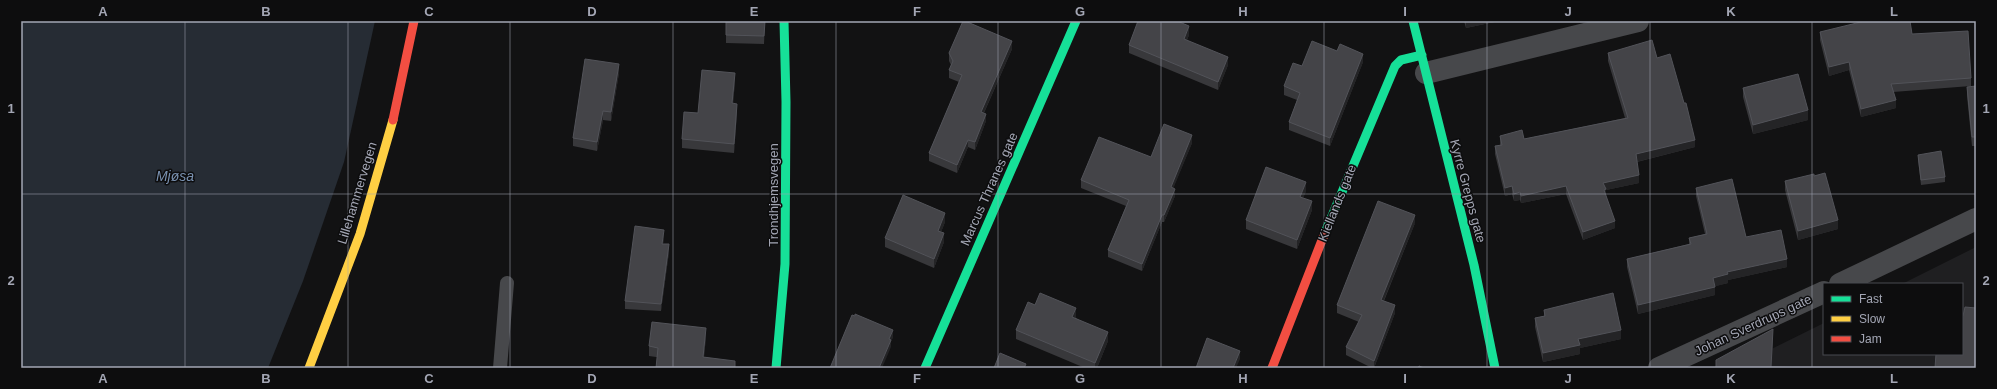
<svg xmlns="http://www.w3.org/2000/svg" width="1997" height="389" viewBox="0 0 1997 389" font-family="Arial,sans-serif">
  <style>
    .built { fill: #1f1f21 }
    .water { fill: #262c34 }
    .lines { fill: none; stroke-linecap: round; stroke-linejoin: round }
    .lane { stroke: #47484b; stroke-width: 14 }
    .street { stroke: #47484b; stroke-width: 22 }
    .fast { stroke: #16e098; stroke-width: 9 }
    .slow { stroke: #ffcf43; stroke-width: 9 }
    .jam { stroke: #f24e42; stroke-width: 9 }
    .wall { fill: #38383b }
    .shaded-wall { fill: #242426 }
    .building { fill: #444448; stroke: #525359 }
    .grid { fill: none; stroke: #a3a6b4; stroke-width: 1; stroke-opacity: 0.55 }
    .labels { text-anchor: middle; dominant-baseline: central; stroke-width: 3; stroke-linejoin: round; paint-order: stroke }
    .street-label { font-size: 13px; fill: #a3a6b4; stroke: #0d0d0e }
    .water-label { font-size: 14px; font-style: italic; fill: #7991b0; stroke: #0d0d0e }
    .neatline { fill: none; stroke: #a3a6b4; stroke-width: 1.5 }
    .grid-label { font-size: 13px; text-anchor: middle; font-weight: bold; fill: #a3a6b4 }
  </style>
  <rect width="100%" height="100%" fill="#121213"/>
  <path class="built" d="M1976,247v121h-243l91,-45v31h138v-70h-60z"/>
  <path class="water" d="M21,21h354l-31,141 -41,119 -35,87h-247z"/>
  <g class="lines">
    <path class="lane" d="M500,368l7,-85"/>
    <path class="street" d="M1426,73l212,-52
      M1840,284l136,-65
      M1659,368l165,-76"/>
    <path class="fast" d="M1413,21l61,244 21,103
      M1324,235l71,-169 6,-6 21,-5
      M776,368l9,-104 1,-162 -2,-81
      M925,368l151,-347"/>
    <path class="slow" d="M309,368l51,-134 33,-114"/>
    <path class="jam" d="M393,120l21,-99
      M1272,368l52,-133"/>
  </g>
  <path class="wall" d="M726,21h39l-1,23 -38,-1z
    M1464,21h35l-33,7z
    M1820,32l92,2 59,44v8l-78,6 3,16 -35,9 -12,-47 -20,6 -9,-36z
    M1189,35l-2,5 41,25 -10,25 -89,-37v-8z
    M1012,49l-28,64 2,8 -11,29 -7,-3 -11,26 -28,-12v-8l30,-71 -10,-4v-8l2,-5 -2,-4v-8z
    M1608,53l49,5 38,89 -58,15 2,21 -33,7v6l9,32 -32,12 -17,-46 -45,9 -1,-3 -6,1 -2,-7 -7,2 -10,-42v-8h5v-10l24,3 101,-21 -17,-57z
    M1363,62l-33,84 -41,-16v-8l8,-22 -13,-5v-9l18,-20z
    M619,73l-8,48 -8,-1 -6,31 -24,-5v-8z
    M735,82l-2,22 4,9 -3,40 -52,-5v-9l16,-26z
    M1976,86v60h-4l-5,-50v-9z
    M1743,88l65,32 -55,14 -10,-37z
    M1192,143l-19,45 2,8 -11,26h-2l-20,49 -34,-14v-7l18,-44 -45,-18v-8l70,-23z
    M1918,155l27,22v5l-24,3 -3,-25z
    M1785,181l53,48 -40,11 -13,-50z
    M1696,188l50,49 41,30 -59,13v3l-13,3v9l-77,19 -11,-47v-8l62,-15v-6l16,-4 -9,-38z
    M1306,191l-3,7 9,12 -15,39 -51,-20v-9z
    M945,222l-4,10 3,10 -10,26 -49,-21v-9z
    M1415,223l-31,78 11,12 -21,55h-2l-26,-13v-8l13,-25 -22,-9v-8z
    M664,238l-1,6 6,8 -8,59 -36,-2v-8z
    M1035,305l41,12v1l32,23 -11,27h-12l-69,-29v-9z
    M1544,310l77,29 -41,9v6l-37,8 -8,-35v-9l9,-2z
    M706,337l-2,20 31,11 -86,-12v-10z"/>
  <path class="shaded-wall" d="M1466,21h33l-33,7z
    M1189,26v9l-5,12v-8z
    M1012,41v8l-31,70v-7z
    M1363,54v8l-33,84v-8z
    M1228,57v8l-10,25v-8z
    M1849,62v8l-20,6v-9z
    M619,64v9l-8,48v-9z
    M735,73v9l-3,31v-10z
    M1896,100v8l-35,9v-8z
    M737,104v9l-3,40v-9z
    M1808,110v10l-55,14v-9z
    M603,111v9l-6,31v-9z
    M986,114v7l-11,29v-8z
    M1192,135v8l-21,51v-7z
    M968,140v7l-11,26v-8z
    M1695,140v7l-59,15v-8z
    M1639,175v8l-33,7v7l-2,1 -1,-15z
    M1306,182v9l-6,15v-9z
    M1512,186v8l-7,2v-8z
    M1566,186v8l-45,9v-7z
    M1175,189v7l-11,26v-7z
    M1520,192v8l-6,1v-7z
    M1312,201v9l-15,39v-9z
    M945,213v9l-7,18v-9z
    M1162,215v7l-20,49v-7z
    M1415,215v8l-34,84v-7z
    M1838,220v9l-40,11v-9z
    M1615,221v7l-32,12v-8z
    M664,230v8l-2,13v-7z
    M944,233v9l-10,26v-9z
    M669,244v8l-8,59v-7z
    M1787,259v8l-59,13v3l-15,4v-9l14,-6z
    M1715,287v8l-77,19v-9z
    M1395,305v8l-21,55v-7z
    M1076,308v9l-4,9v-9z
    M706,328v9l-3,29v-9z
    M1773,329v15l-1,24h-1z
    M893,330v8l-2,3v6l-9,21h-3l10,-29z
    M1621,330v9l-41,9v6l-37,8v-9l35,-14z
    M1108,332v9l-11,27h-2v-5z
    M1240,351v8l-4,9h-3z"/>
  <path class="building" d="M726,21h39l-1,15 -38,-1z
    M963,21h2l47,20 -31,71 5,2 -11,28 -7,-2 -11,25 -28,-12 33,-78 -13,-5 4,-9 -4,-8z
    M1138,21h39l12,5 -5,13 44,18 -10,25 -89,-37z
    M1865,21h45l2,13 56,-3 3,47 -80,6 5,16 -35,9 -12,-47 -20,5 -9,-35z
    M1652,40l5,18 13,-4 14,49h2l9,37 -59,14 3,21 -36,8 3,6 -2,1 11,31 -32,11 -17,-46 -45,10 -1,-4 -6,2 -2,-8 -7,2 -10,-42 7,-1 -2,-9 22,-6 2,9 104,-21 -20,-65z
    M1312,41l25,10 3,-7 23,10 -33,84 -41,-16 11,-29 -16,-7 9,-23 9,3z
    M585,59l34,5 -8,48 -8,-1 -6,31 -24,-4z
    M702,70l33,3 -3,30 5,1 -3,40 -52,-5 2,-27 14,1z
    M1798,74l10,36 -55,15 -10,-37z
    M1976,86v51h-4l-5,-50z
    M1164,124l28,11 -21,52 4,2 -11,26h-2l-20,49 -34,-14 21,-50 -48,-20 18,-43 52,20z
    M1941,151l4,26 -24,3 -3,-25z
    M1266,167l40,15 -6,15 12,4 -15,39 -51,-20z
    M1825,173l13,47 -40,11 -13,-50 29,-7v2z
    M1732,179l14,58 35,-7 6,29 -60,13 1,2 -15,4 2,9 -77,18 -11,-46 64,-15 -2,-6 18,-4 -11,-46z
    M903,195l42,18 -7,18 6,2 -10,26 -49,-21z
    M1378,201l37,14 -34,85 14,5 -21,56 -28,-14 16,-32 -25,-10z
    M635,226l29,4 -2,14h7l-8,60 -36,-3z
    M1040,293l36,15 -4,9 36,15 -13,31 -79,-33 12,-28 7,3z
    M1613,293l8,37 -43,9 2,6 -37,8 -8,-35 10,-2 -1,-6z
    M1965,307l11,1v60h-41l1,-14h26v-38h1z
    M855,314l38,16 -4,9 2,1 -12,28h-49l22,-53 3,1z
    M652,322l54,6 -3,29 32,4v7h-79l2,-20 -9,-2z
    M1773,329l-2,38 42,1h-100l3,-1v-7z
    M1207,338l33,13 -7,17h-37z
    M1000,353l26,11 -2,4h-30z
    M1419,366l5,2h-6z"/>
  <path class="grid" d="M185,21v347M348,21v347M510,21v347M673,21v347M836,21v347M998,21v347M1161,21v347M1324,21v347M1487,21v347M1650,21v347M1812,21v347M21,194h1955"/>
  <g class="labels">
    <g class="street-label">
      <text transform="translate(989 189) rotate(-66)">Marcus Thranes gate</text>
      <text transform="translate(1468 191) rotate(75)">Kyrre Grepps gate</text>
      <text transform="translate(357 193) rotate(-73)">Lillehammervegen</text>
      <text transform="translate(773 195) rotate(-90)">Trondhjemsvegen</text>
      <text transform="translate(1337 203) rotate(-68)">Kiellands gate</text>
      <text transform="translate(1753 325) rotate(-25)">Johan Sverdrups gate</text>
    </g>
    <g class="water-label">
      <text x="175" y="176">Mjøsa</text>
    </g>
  </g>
  <rect width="1997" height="389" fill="none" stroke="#0d0d0e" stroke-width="44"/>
  <rect x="1823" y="283" width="140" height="72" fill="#0d0d0e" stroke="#494a50"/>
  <rect x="1831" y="296" width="20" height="6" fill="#16e098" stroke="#494a50"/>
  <text x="1859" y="303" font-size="12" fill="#a3a6b4">Fast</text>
  <rect x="1831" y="316" width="20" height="6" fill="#ffcf43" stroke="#494a50"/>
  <text x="1859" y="323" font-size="12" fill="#a3a6b4">Slow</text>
  <rect x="1831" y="336" width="20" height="6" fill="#f24e42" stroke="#494a50"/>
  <text x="1859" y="343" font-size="12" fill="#a3a6b4">Jam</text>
  <rect x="22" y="22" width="1953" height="345" class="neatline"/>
  <g class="grid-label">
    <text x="103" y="16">A</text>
    <text x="266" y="16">B</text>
    <text x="429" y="16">C</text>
    <text x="592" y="16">D</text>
    <text x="754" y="16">E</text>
    <text x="917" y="16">F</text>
    <text x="1080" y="16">G</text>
    <text x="1243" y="16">H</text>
    <text x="1405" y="16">I</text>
    <text x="1568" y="16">J</text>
    <text x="1731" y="16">K</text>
    <text x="1894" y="16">L</text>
    <text x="11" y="113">1</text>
    <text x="1986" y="113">1</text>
    <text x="11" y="285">2</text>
    <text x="1986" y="285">2</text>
    <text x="103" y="383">A</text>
    <text x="266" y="383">B</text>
    <text x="429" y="383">C</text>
    <text x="592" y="383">D</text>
    <text x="754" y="383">E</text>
    <text x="917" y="383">F</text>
    <text x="1080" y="383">G</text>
    <text x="1243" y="383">H</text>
    <text x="1405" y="383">I</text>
    <text x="1568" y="383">J</text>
    <text x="1731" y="383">K</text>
    <text x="1894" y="383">L</text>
  </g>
</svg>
